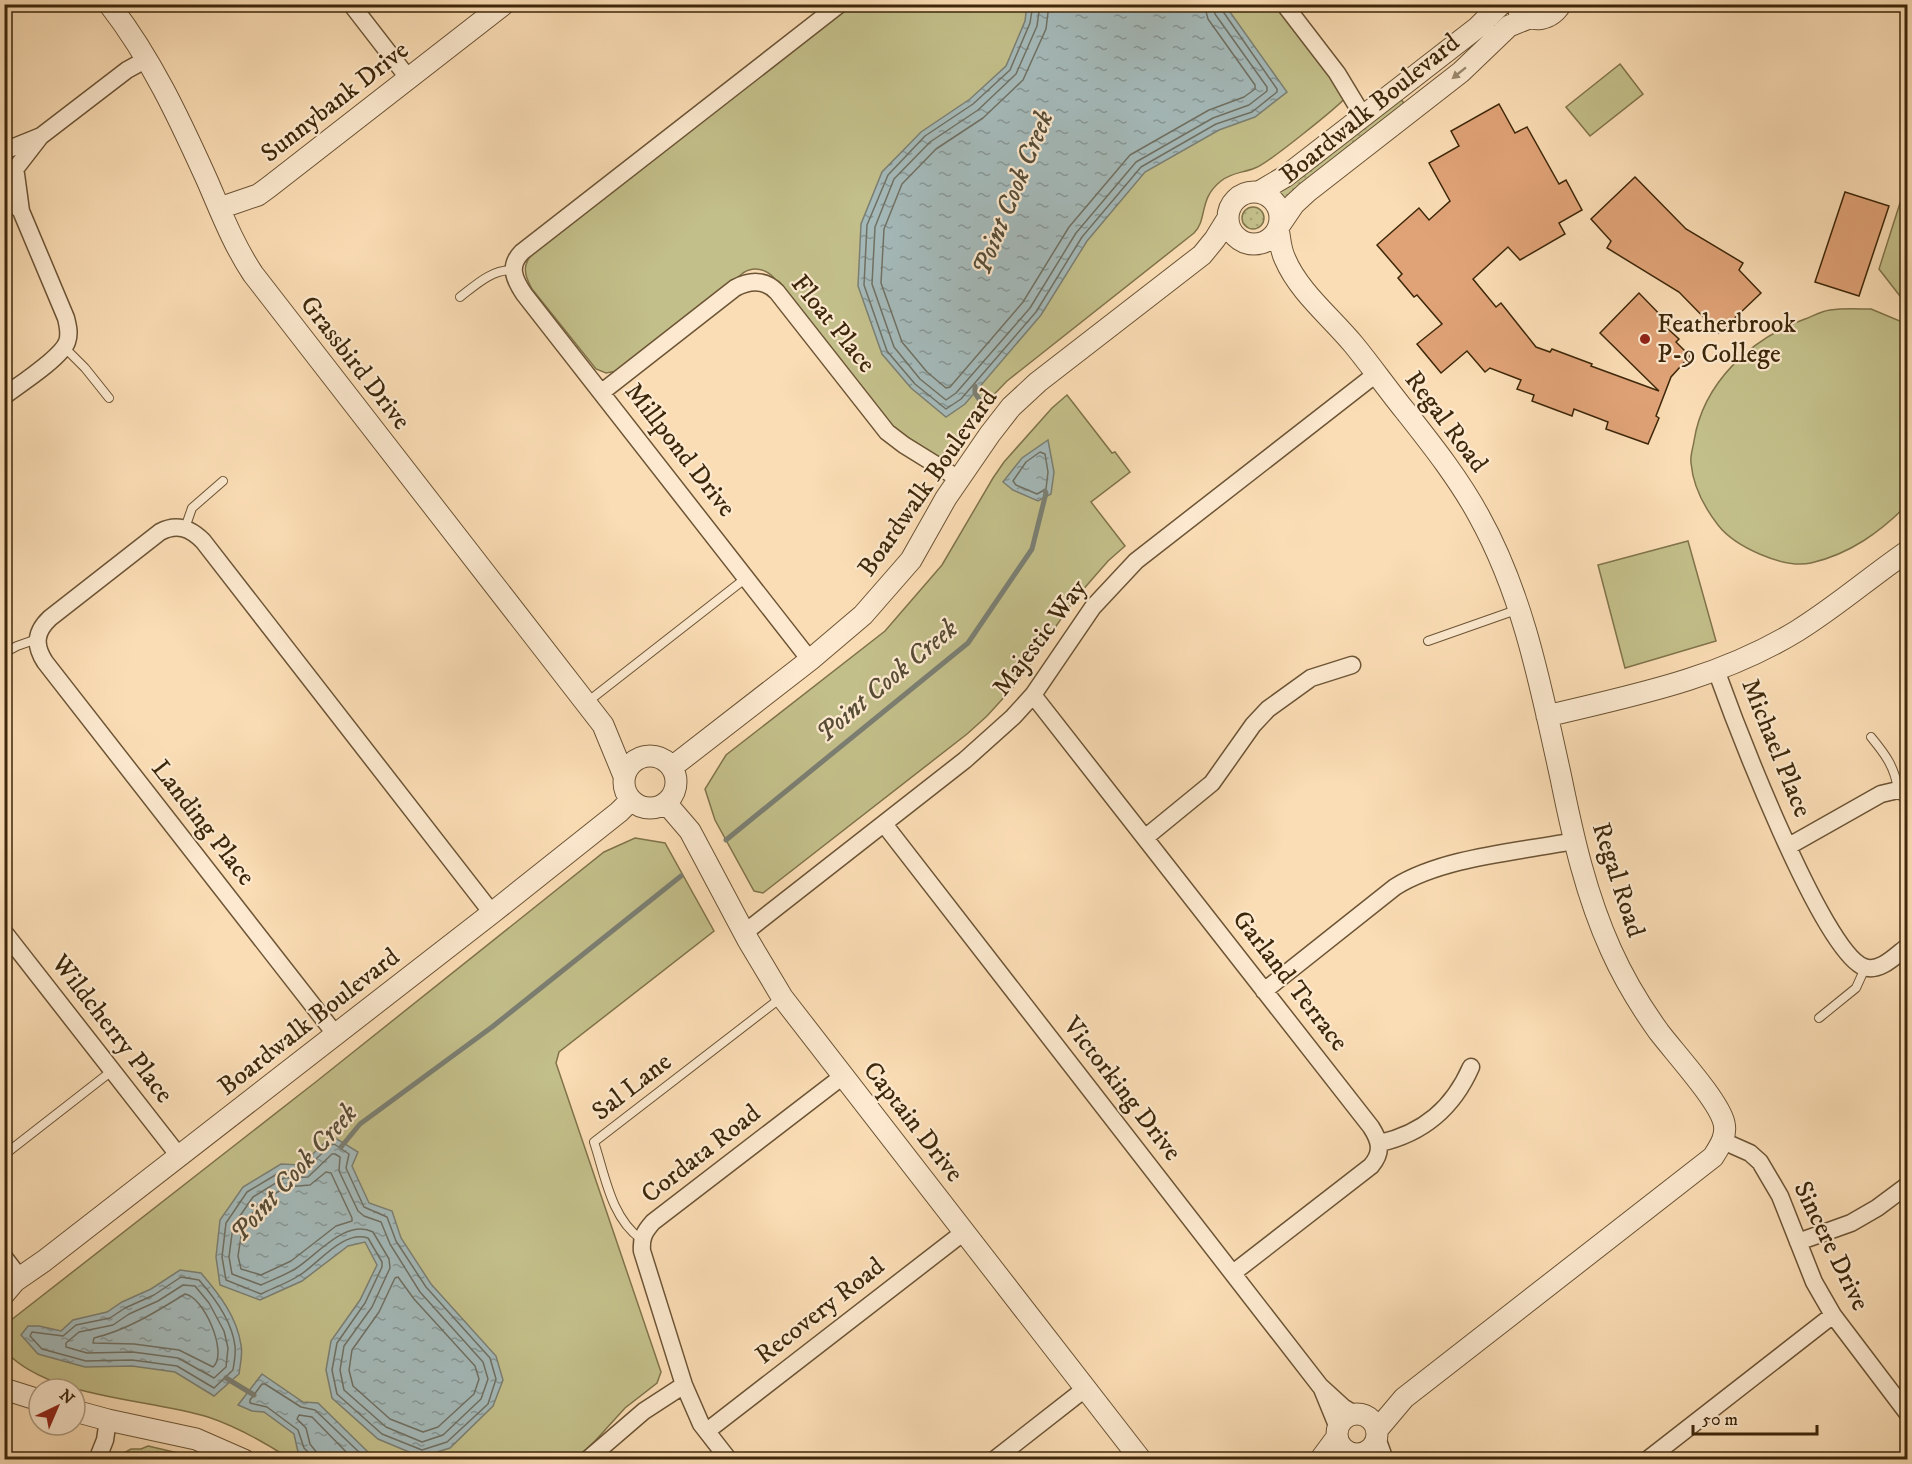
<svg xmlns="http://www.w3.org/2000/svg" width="1912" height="1464" viewBox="0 0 1912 1464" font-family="'IM FELL DW Pica',serif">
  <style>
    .green { fill: #c3bf8a; stroke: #80734a; stroke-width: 1.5 }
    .wetland { fill: url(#wetland-marsh); stroke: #80734a; stroke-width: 1.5 }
    .garden { fill: url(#garden-dots); stroke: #80734a; stroke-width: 1.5 }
    .water { fill: url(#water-ripples); stroke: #7b7f73; stroke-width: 1.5 }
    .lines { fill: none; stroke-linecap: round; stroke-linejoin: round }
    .shore { stroke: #707062; stroke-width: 1.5 }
    .stream { stroke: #7b7f73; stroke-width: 5 }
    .building { fill: #e0a377; stroke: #3d270a; stroke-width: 1.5 }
    .service-casing { stroke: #6c5435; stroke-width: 10 }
    .minor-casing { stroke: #6c5435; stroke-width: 19 }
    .tertiary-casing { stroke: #6c5435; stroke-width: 23 }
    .service { stroke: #fce9cf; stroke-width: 8 }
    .minor { stroke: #fce9cf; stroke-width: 16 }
    .tertiary { stroke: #fce9cf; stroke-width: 21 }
    .oneway { fill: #9c886c }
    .poi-dot { fill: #8f2418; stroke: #fce9cf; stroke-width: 2 }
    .labels { text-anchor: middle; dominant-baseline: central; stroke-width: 4.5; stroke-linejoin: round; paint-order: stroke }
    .street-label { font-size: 26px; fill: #3d270a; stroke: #fce9cf }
    .poi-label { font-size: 26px; fill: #3d270a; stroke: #fce9cf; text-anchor: start }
    .water-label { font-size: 27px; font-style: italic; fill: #574c36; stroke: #fce9cf }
  </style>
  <defs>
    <pattern id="wetland-marsh" width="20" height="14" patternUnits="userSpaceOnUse" patternTransform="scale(1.5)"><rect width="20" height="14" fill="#c3bf8a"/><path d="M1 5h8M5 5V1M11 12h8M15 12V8" fill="none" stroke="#a8a476"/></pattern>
    <pattern id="garden-dots" width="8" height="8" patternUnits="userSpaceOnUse" patternTransform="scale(1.5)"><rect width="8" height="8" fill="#c3bf8a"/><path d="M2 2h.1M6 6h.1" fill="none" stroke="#a8a476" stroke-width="1.8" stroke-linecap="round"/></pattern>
    <pattern id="water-ripples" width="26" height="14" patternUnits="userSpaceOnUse" patternTransform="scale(1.5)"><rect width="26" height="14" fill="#a4b9b9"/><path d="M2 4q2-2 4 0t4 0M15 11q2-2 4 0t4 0" fill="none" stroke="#879695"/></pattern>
  </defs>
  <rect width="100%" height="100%" fill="#fbddb5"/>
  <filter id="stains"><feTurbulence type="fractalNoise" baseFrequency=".00333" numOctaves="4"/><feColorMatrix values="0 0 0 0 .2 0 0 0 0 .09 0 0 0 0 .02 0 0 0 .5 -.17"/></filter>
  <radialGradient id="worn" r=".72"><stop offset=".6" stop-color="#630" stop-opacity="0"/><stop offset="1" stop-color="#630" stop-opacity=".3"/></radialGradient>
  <path class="green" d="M851,5h424l71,92c-7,9 -80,68 -91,71 -12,5 -23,4 -34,13 -23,18 -13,38 -27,52l-187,148 -32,33 -35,44 -41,-26 -18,-17 -107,-137c-8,-9 -20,-12 -31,-5l-126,98 -11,2 -10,-4 -64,-80c-9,-16 -10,-26 4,-39z
    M1620,64l23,30 -53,42 -24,-29z
    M1907,181v124l-28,-36z
    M1871,309l36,15v181c-27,27 -57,49 -96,58 -27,6 -76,-16 -93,-38 -14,-18 -25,-39 -27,-62 -1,-7 2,-15 3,-22 9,-58 57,-103 111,-122 8,-3 17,-8 25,-9 14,-2 28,-1 41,-1z
    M1067,395l45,58 3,-1 15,20 -39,30 34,44 -17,15 -34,39 -57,83 -30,33 -20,18 -204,159 -9,-2 -39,-71 -10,-31 21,-34 159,-124 57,-66 51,-87 11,-16 48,-54z
    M1688,541l28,100 -91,27 -27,-103z
    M635,838l30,5 49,88 -155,121 -3,11 105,309 -4,11 -32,25 -30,33 -19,18h-286c-26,-17 -52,-32 -82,-42 -61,-19 -158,-18 -203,-66l-1,-25 2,-2 311,-243 287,-229z"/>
  <path class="wetland" d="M148,1446l56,13h-91l18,-10h10z"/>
  <path class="garden" d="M1400,98l6,8 -121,98 -9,-12z
    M1242 218a11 11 0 1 1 22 0a11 11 0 1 1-22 0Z"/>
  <path class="water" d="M1027,5h198l62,87 -32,25 -36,13 -74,42 -58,69 -46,74 -76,89 -19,13 -35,-29 -29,-34 -24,-68 3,-62 21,-52 39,-40 49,-33 36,-33 19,-45z
    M1048,440l6,32 -3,22 -13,7 -25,-11 -10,-8 19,-24z
    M332,1136l26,16 -6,14 17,37 23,8 9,27 30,46 65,72 7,24 -10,26 -43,42 -29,9 -43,-18 -46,-41 -6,-28 5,-29 29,-41 17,-35 -12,-23 -17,4 -46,35 -42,19 -40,-15 -4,-28 4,-37 23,-33 38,-23 20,1z
    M180,1270l21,3c18,21 36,44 40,72 2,9 -1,20 -2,29l-25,22 -39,-24 -43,-6 -47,1 -47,-13 -17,-19 7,-9h11l22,5 12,-11 34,-8 15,-10 29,-13z
    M262,1374l41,28 15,1 51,50 -2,6h-60l-9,-7 -4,-18 -30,-22 -12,-1 -14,-6z"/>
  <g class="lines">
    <path class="shore" d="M1033,4l-3,19 -20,47 -37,34 -48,32 -37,39 -21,50 -3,60 23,66 28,33 31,25 15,-10 75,-87 46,-75 59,-70 75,-43 36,-12 25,-20v-3l-55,-79 -1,-6
      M1040,4l-3,22 -21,48 -38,36 -48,32 -36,37 -19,48 -3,57 22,63 26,32 26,21 10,-7 74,-85 46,-75 60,-71 77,-44 36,-13 18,-14v-4l-52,-73 -2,-10
      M1049,4l-3,25 -23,51 -40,38 -47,31 -34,35 -18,45 -3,54 21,59 25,30 19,16 4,-1 73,-85 46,-75 61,-72 79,-45 35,-13 11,-8v-4l-47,-66 -4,-15
      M1040,452l5,2 3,18 -2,17 -9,5 -21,-9 -3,-4 13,-19z
      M334,1144l15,10 -3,14 18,39 23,10 9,24 30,46 64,71 6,21 -8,25 -41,38 -25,8 -40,-16 -45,-40 -5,-24 5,-27 28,-40 17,-36v-5l-14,-24c-25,-8 -49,25 -68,37 -12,8 -27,13 -39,19l-35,-14 -4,-23 4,-34 21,-31 35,-21 22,-1 27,-25z
      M332,1154h3l5,3 -1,14 19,40 6,5 17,6 9,22 30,48 63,70 5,17 -7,20 -38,36 -21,7 -36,-15 -42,-37 -4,-20 4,-24 28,-39 18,-39 -1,-9 -16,-27c-27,-14 -57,24 -78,37 -10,6 -23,11 -34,16l-29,-11 -3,-17 4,-31 20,-29 31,-19 24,-1z
      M326,1172l5,1 21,45v3l-16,5 -45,35 -30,14 -20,-6 -3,-13 4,-26 17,-27 27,-16 24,-2z
      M181,1277l18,3c16,18 33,41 36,66 1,8 -1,17 -2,24l-19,18 -37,-22 -45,-6 -46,1 -44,-12 -12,-13 2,-4 31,4 13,-11 34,-7 15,-10 29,-13z
      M398,1277l16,22 61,67 4,13 -5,15 -36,33 -15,5 -33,-13 -37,-33 -4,-16 3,-20 27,-38 16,-34z
      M183,1285l12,1 14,17 15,28 4,17 -2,19 -12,11 -36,-20 -45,-6 -46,1 -21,-6v-4l13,-11 34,-7 16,-11 29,-13z
      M185,1294c18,2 44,59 28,73l-34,-17 -45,-6 -41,-1 1,-5c33,-8 62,-26 91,-44z
      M311,1460l-1,-6 -6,-6 -6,-18 -31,-23 -17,-4v-3l12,-16h3l36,23 14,3 46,44 1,6
      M318,1460l-1,-7 -7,-9 -4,-16 -9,-9 2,-4 13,2 42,43"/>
    <path class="stream" d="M975,386v7l4,6
      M726,840l242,-197 64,-94 14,-56 -1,-2
      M341,1147l19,-23 132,-97 189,-151
      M226,1378l28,17"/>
  </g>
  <path class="building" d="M1499,104l16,29 12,-6 32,57 7,-4 16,30 -23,13 6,11 -45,26 -12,-13 -35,32 23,28 5,-4 35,44 14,5 2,-3 40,15 -1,2 68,25 -59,-58 39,-40 31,32 -3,3 12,11 -3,3 14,14 -19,21 -15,39 3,2 -11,26 -42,-15 2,-7 -34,-13 -2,7 -40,-15 2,-6 -17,-6 4,-9 -31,-12 -5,4 -18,-21 -26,22 -24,-29 25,-20 -25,-29 -3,2 -16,-19 4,-4 -25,-29 42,-37 10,12 21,-19 -21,-38 30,-17 -8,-15z
    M1635,177l51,52 57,34 -4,7 22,23 -42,40 -40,-41 -72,-44 4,-7 -20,-22z
    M1845,192l44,14 -30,90 -44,-14z"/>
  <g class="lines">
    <g class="service-casing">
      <path id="service" d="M460,297c17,-13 31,-27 53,-27
        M64,347l21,21 24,30
        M185,528l7,-20 31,-27
        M1428,641l91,-32
        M4,653l13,-7 20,-7
        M586,703l160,-125
        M1871,737c14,17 24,30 27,53
        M1819,1018l37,-30 9,-20
        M4,1155l109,-85
        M641,1239c-30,-21 -36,-64 -47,-97l188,-145"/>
    </g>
    <g class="minor-casing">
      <path id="minor" d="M351,4l58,75
        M1284,4l53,69 26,43
        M4,151l37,-15 86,-66 20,-11
        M16,168l24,-31
        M4,193l17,18
        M602,392l133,-104c15,-8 30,-9 42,4l110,140 17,13 55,34
        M4,396c15,-11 57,-38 63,-54 3,-8 1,-16 -1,-24l-45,-107 -5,-37
        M810,660l-286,-366c-10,-15 -16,-28 -2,-42l318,-248
        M1716,670c18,50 106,282 148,297 16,6 32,-12 44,-21
        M1033,695l338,432c9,14 12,25 0,39l-138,107
        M884,824l436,562 23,21 13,8
        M1146,837l66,-54 41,-58 15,-16 43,-31 41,-13
        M1789,846l92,-52 17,-4 10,4
        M4,932l175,224
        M744,933l221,-173 48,-43 20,-22 60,-88 43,-46 240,-187
        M1264,991l131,-104c48,-30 123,-35 179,-46
        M336,1035l-291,-373c-11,-17 -10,-30 5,-44l110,-86c17,-9 30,-4 43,9l289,372
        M1723,1141l27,12 10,9 20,34 34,86 19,33 75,99
        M1380,1143c44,-10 73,-35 91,-76
        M1798,1242l53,-19 26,-15 31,-23
        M4,1257l16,21
        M1322,1389l16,39
        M707,1431l257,-199
        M1377,1438l8,22
        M1359,1454l8,6
        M97,1460l8,-20 3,-20
        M587,1460l57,-49 40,-26
        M729,1460l-28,-36 -17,-39 -42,-134c-1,-13 2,-19 11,-29l190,-146
        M994,1460l92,-72
        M1647,1460l186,-145"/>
    </g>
    <g class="tertiary-casing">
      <path id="tertiary" d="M109,4c42,54 70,114 98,176 14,32 26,64 46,94l350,451 21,51
        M1519,11c14,13 32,9 42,-7
        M1228 218a26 26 0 1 1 52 0a26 26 0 1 1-52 0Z
        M1259,192l27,-16 192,-149 23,-23
        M220,208l38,-13 11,-8 235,-183
        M1279,226l15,-22 13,-12 154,-120 48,-46 20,-8
        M1278,228c2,10 2,21 7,31 14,33 46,58 69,86 18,22 34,45 52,67 26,33 53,67 73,104 45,81 62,172 82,262 12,59 25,117 50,172 13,29 30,57 48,82 16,21 60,69 65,91 3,13 -4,23 -11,34l-309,241 -27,32
        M1547,716c88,-21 171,-37 250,-85 39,-24 73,-54 111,-80
        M624 782a26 26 0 1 1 52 0a26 26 0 1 1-52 0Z
        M672,767l138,-107 53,-45 48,-55 35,-62 44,-64 21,-27 27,-25 164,-127 13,-16 13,-21
        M666,803l24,28 58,109 34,57 359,463
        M4,1294l11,-13 29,-20 448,-348 127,-101 12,-12
        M4,1389l35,11
        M75,1411l33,9 88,19 48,21
        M1337 1434a20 20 0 1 1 40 0a20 20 0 1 1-40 0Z
        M1320,1460l17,-23"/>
    </g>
    <use href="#service" class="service"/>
    <use href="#minor" class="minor"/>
    <use href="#tertiary" class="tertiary"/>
  </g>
  <defs><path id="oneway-solid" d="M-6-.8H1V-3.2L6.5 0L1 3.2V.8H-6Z" transform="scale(1.5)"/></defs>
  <use class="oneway" href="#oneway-solid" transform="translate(1459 73) rotate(141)"/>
  <circle class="poi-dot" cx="1645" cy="339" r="6"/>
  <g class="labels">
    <g class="street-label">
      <text transform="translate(335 102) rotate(-38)">Sunnybank Drive</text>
      <text transform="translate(1370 109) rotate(-39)">Boardwalk Boulevard</text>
      <text transform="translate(833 324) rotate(51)">Float Place</text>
      <text transform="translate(355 363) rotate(52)">Grassbird Drive</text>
      <text transform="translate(1446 422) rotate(53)">Regal Road</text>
      <text transform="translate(680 450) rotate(52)">Millpond Drive</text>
      <text transform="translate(928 483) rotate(-55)">Boardwalk Boulevard</text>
      <text transform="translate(1040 638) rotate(-53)">Majestic Way</text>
      <text transform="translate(1776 748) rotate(68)">Michael Place</text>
      <text transform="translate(203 823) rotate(52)">Landing Place</text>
      <text transform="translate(1618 880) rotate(72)">Regal Road</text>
      <text transform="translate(1290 981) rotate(52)">Garland Terrace</text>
      <text transform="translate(309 1022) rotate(-38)">Boardwalk Boulevard</text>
      <text transform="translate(112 1029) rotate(52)">Wildcherry Place</text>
      <text transform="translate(632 1087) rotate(-38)">Sal Lane</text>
      <text transform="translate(1122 1089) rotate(52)">Victorking Drive</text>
      <text transform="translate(913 1122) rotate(52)">Captain Drive</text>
      <text transform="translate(701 1154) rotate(-38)">Cordata Road</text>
      <text transform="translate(1831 1246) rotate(64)">Sincere Drive</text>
      <text transform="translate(820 1311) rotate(-38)">Recovery Road</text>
    </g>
    <g class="poi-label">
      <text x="1657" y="324">Featherbrook<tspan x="1657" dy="30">P-9 College</tspan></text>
    </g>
    <g class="water-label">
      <text transform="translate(1013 193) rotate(-68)">Point Cook Creek</text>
      <text transform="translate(887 681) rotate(-40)">Point Cook Creek</text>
      <text transform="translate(294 1173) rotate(-48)">Point Cook Creek</text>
    </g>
  </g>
  <rect width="1912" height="1464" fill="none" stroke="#fbddb5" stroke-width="24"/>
  <rect x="6" y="6" width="1900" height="1452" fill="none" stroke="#3d270a" stroke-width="3"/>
  <rect x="12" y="12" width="1888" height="1440" fill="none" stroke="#3d270a" stroke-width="1.5"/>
  <g transform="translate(57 1407) rotate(44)"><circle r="28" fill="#fce9cf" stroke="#b09b80" stroke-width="1.5"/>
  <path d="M0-4.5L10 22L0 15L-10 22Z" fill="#8f2418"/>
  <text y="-9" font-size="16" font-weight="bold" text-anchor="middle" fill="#3d270a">N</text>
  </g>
  <path d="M1693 1425v9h124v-9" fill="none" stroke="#3d270a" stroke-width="3"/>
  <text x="1702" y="1425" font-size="18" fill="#3d270a" stroke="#fce9cf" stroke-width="4.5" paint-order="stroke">50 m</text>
  <rect width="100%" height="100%" filter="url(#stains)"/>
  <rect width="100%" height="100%" fill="url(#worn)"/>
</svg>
